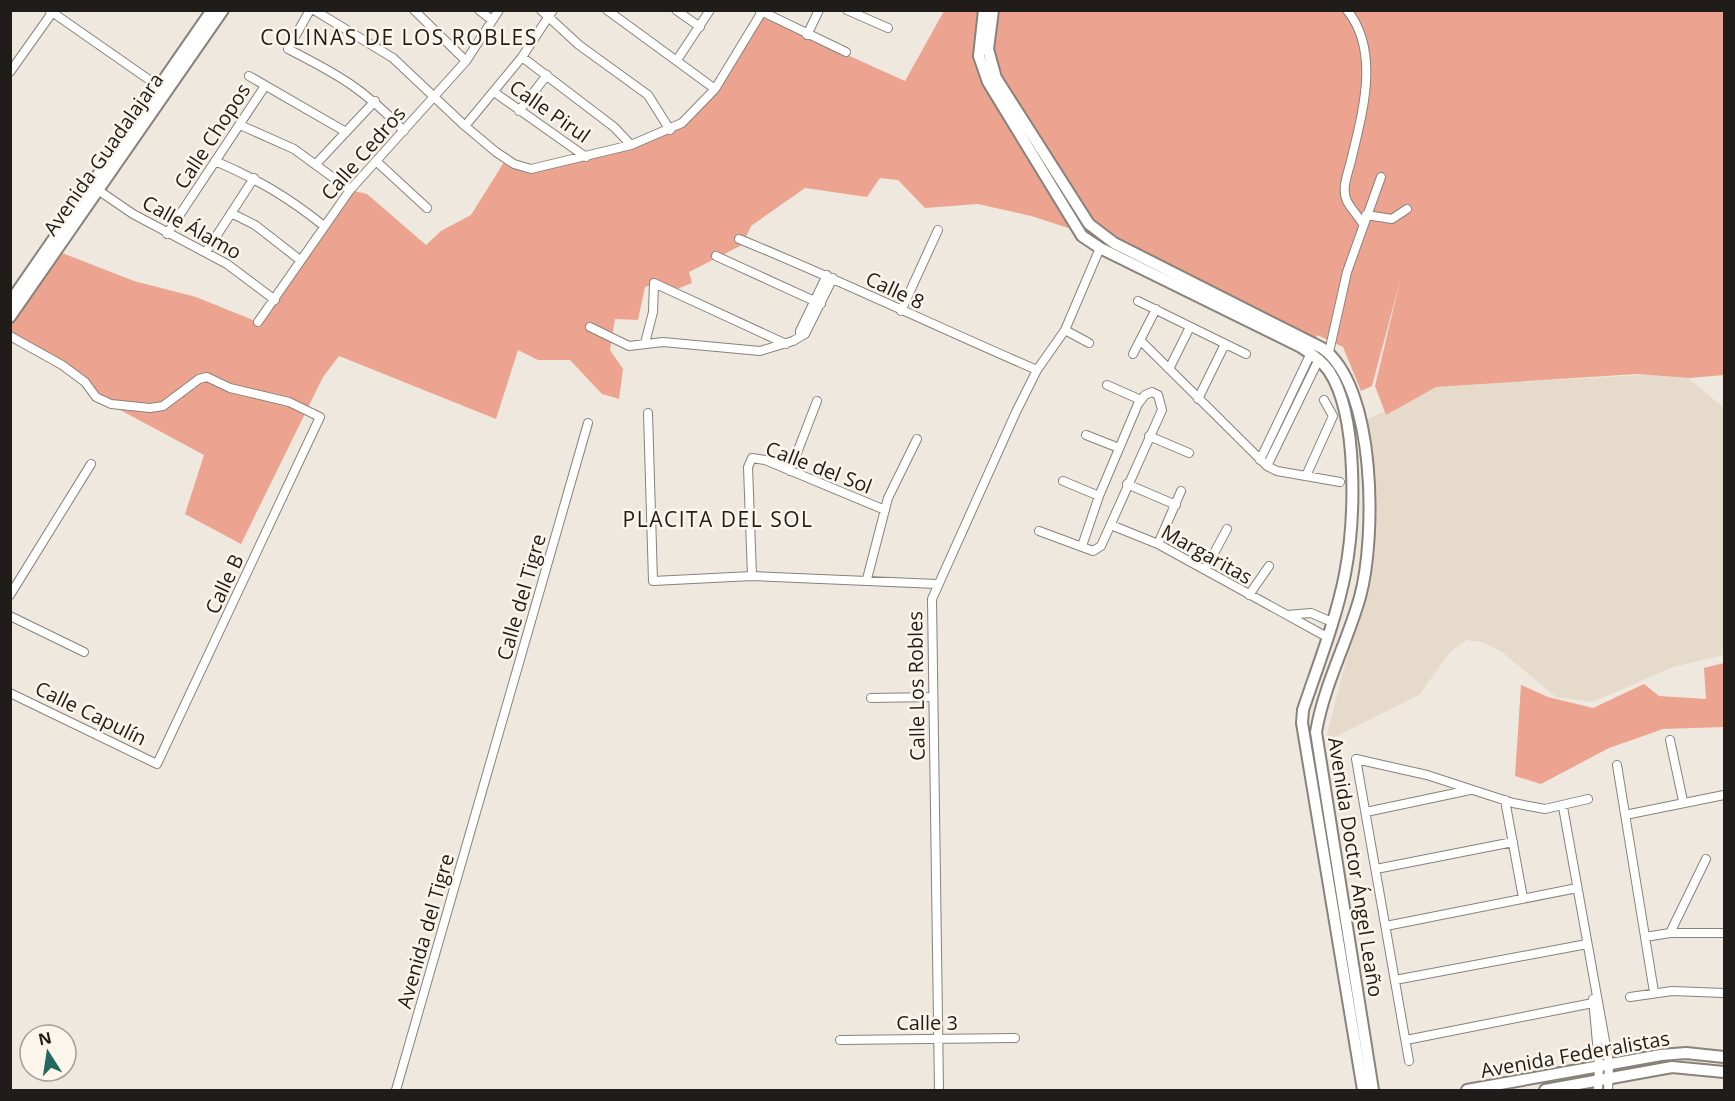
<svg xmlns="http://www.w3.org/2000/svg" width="1735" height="1101" viewBox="0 0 1735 1101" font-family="'Open Sans',sans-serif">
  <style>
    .built { fill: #e6dbcb }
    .green { fill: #eca490 }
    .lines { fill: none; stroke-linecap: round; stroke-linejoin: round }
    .street-casing { stroke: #88827a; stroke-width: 10 }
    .secondary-casing { stroke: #88827a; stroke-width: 14 }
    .street { stroke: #fff; stroke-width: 8 }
    .secondary { stroke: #fff; stroke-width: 10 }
    .labels { text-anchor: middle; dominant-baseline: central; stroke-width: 5; stroke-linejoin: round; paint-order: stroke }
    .street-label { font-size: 20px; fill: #1f1c19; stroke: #fbf5ec }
    .neighbourhood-label { font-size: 21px; letter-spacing: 1.5px; fill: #1f1c19; stroke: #fbf5ec }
  </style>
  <rect width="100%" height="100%" fill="#eee8de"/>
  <path class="built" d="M1642,375l44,1 38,32v247l-51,12 -80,35 -37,-5 -54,-45 -20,-10 -15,-2 -16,11 -32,44 -94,47 44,-170 -5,-151 72,-34z"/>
  <path class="green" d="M944,11h780v364l-34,3 -53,-4 -201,13 -50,28 -11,-29 25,-105 -28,105 -11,5 -18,-44 -26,-12 -1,4 -207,-98 -78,-25 -53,-12 -53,4 -27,-28 -18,-2 -13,19 -62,-9 -54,38 -9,19 -53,27 3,11 -15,6 -20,-6 -12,4 -7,33 -23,-1 -5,31 13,19 -4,30 -17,-5 -32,-34h-32l-20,-10 -22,69 -157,-63 -16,21 -82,167 -56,-30 19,-59 -108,-58 -11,-15 -74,-46v-19l46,-66 77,30 62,16 62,25 92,-132 17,4 59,51 15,-14 30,-16 35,-56 25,10 139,-39 45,-41 47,-76 50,26 93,42z
    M1724,663v64l-61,2 -54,19 -68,36 -26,-8 6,-91 27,12 45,11 51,-24 15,12 47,3 -2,-31z"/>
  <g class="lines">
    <g class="street-casing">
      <path id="street" d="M49,10l112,78
        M310,10l-22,39c51,26 76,40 116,82
        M314,10l79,48 72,68 31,26 18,12 17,5 100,-24 51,-22 33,-34 48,-79
        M414,10l52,51
        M479,10l13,10
        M541,10l38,35 69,50 22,35
        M607,10l108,79
        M676,10l24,17
        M759,10l87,42
        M847,10l41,18
        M1347,10c34,42 15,104 4,151 -3,12 -10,28 -4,40 4,8 12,16 16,23
        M807,35l12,-25
        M522,57l92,70 17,18
        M677,60l33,-50
        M10,72l44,-62
        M249,76l97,56
        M494,92l92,65
        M519,111l28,-36
        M240,125l54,24 56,41
        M465,126l57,-69 31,-47
        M215,161c42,18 73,36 109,65
        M376,161l51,47
        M316,164l59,-63
        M95,188l38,26 94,50 48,36
        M231,213l24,12 45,35
        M1366,215l26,4 15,-10
        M167,234l98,-148
        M739,239c101,41 198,88 298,131
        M206,252l48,-74
        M716,256l105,48
        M1138,301l108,53
        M901,311l37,-81
        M258,322l92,-132 116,-129 33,-51
        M590,327l39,19 34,-4 97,9 33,-10 12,-7 28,-56
        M1065,330l24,13
        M10,336l52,29 23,17 11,15 15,7 39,4 13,-2 36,-27 8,-2 23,11 59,14 31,15 -163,347 -147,-71
        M800,337v-6l27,-56
        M1140,340l127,126 10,5 63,11
        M645,343l8,-31 1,-29 132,61
        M1329,352l18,-80 34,-95
        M1133,354l23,-45
        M1169,369l21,-42
        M1107,385l34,15
        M1198,399l27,-55
        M648,413l5,168 99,-5 185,8
        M1086,435l33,13
        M1149,436l40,17
        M1260,460l51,-107
        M1267,466l52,-107
        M790,471l27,-70
        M1306,476l27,-60 -9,-16
        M1063,481l36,15
        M1127,484l49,21
        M1111,525l47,19 169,93
        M1039,531l54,20 8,-5 61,-136 -4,-15 -6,-3 -7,3 -7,9 -39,92 -17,50
        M1158,544l23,-53
        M1205,570l22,-41
        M752,576l-4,-109 4,-9 13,2 120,50
        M867,579l21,-81 29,-59
        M10,595l81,-131
        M1249,595l20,-29
        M1287,615l24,-2 21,9
        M10,616l74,36
        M871,698l62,-1
        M1670,740l13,61
        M1617,765l37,227
        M1505,800l18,98
        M1563,807l46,256 -1,27
        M1366,812l104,-22
        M1625,815l99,-20
        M1376,869l137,-27
        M1386,926l191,-38
        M1670,933l36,-74
        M1645,937l25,-4h54
        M1395,980l192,-36
        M1630,997l42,-6 52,2
        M1593,999l6,66 -1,25
        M840,1040l175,-2
        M1406,1040l192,-38
        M1409,1061l-53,-302 71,16 86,28 32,6 43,-10
        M396,1090l192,-667
        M939,1090l-7,-491 84,-187 21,-42 28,-40 35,-82"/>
    </g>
    <g class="secondary-casing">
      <path id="secondary" d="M984,10l-5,46 9,26 94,154 18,12 201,99c11,7 21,14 28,24 30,45 26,151 16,203 -9,46 -27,91 -42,136l-1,13 61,367
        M993,10l-5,39 8,29 93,146 25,19 208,105c55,39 54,191 38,249 -13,46 -36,88 -44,135l57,358
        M10,302l202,-292
        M10,317l213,-307
        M1467,1090l194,-35 25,-2 38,4
        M1545,1090l127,-23 52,5"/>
    </g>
    <use href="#street" class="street"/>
    <use href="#secondary" class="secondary"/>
  </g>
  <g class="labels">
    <g class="street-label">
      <text transform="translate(550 111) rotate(35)">Calle Pirul</text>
      <text transform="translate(212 136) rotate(-57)">Calle Chopos</text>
      <text transform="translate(363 153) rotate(-49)">Calle Cedros</text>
      <text transform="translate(103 154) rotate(-55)">Avenida Guadalajara</text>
      <text transform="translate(192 227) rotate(29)">Calle Álamo</text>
      <text transform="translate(895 290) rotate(25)">Calle 8</text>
      <text transform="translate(819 467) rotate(21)">Calle del Sol</text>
      <text transform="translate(1207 554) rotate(29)">Margaritas</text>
      <text transform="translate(224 584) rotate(-65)">Calle B</text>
      <text transform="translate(521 597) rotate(-74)">Calle del Tigre</text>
      <text transform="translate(916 686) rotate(-91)">Calle Los Robles</text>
      <text transform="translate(91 713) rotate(26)">Calle Capulín</text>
      <text transform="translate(1356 867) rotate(81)">Avenida Doctor Ángel Leaño</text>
      <text transform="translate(425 931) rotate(-74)">Avenida del Tigre</text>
      <text x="927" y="1022">Calle 3</text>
      <text transform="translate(1575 1054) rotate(-10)">Avenida Federalistas</text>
    </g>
    <g class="neighbourhood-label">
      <text x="399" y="37">COLINAS DE LOS ROBLES</text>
      <text x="718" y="519">PLACITA DEL SOL</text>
    </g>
  </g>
  <rect width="1735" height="1101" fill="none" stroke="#1f1c19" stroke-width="24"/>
  <g transform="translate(48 1053) rotate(348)"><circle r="28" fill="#fbf5ec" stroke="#a39e98" stroke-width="1.5"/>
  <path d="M0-4.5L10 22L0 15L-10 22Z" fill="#22695e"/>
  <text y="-9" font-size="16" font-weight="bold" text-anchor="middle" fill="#1f1c19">N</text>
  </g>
</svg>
